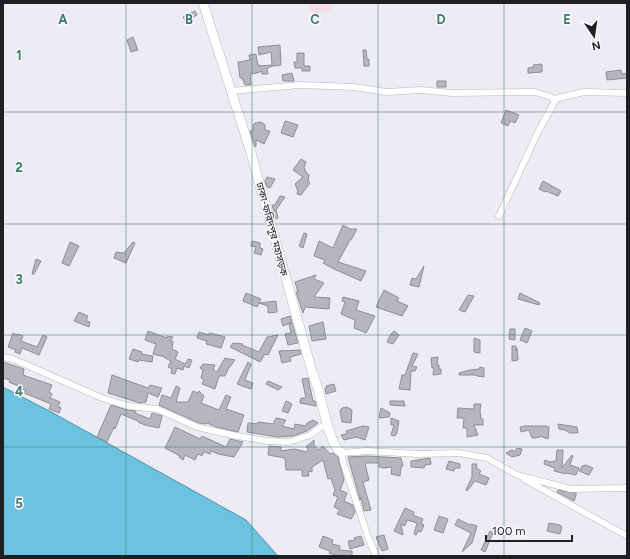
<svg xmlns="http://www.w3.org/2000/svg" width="630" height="559" viewBox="0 0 630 559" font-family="Figtree,'Noto Sans Bengali',sans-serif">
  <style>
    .industrial { fill: #f5dbe3 }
    .water { fill: #6bc3e1; stroke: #5492a7 }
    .building { fill: #b9b5bf; stroke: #908d96 }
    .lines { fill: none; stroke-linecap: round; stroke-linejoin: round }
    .minor-casing { stroke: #b9b5bf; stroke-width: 7 }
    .highway-casing { stroke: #b9b5bf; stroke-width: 10 }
    .minor { stroke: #fff; stroke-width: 6 }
    .highway { stroke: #fff; stroke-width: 9 }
    .grid { fill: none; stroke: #3a7d6e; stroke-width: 1; stroke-opacity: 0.55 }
    .labels { text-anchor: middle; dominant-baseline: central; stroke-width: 3; stroke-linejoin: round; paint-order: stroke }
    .street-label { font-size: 10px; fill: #1f1e21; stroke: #fbf9ff }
    .grid-label { font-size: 13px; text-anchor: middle; font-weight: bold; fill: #3a7d6e; stroke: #fbf9ff; stroke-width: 3; stroke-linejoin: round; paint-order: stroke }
  </style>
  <rect width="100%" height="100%" fill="#eeebf5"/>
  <path class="industrial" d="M310,3h22v7l-21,4z"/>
  <path class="water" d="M3,387l52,27 191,106 32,36h-275z"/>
  <path class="building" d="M195,11l2,4 -11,7 -3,-5z
    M133,37l5,13 -7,2 -4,-12z
    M280,45l1,20 -8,1 -6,2 1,6h-6v-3l-5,2 -7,1 1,11h-6l-3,-7h-2l-2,-16 12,-2 -1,-5 7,-1 2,12 2,-1v1l12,-1 -1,-13 -12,3 -1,-8z
    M363,50h3l1,9h2v7h-5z
    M297,53h7v13h6v5h-8v-3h-7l-1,-6h3z
    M542,64v8l-14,1v-5l6,-1 -1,-2z
    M621,70l1,4 5,-1v5l-20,2 -1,-8z
    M292,73l2,8h-11l-1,-6z
    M437,81h9v6h-9z
    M506,110l13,5 -4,8 -5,-2 -2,5 -7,-3z
    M285,121l13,4 -5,12 -12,-4z
    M261,122l4,3v5l5,1 -6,13 -8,-4v6l-1,1 -5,-16h3v-6l2,-2z
    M301,159l5,3 -2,5 2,5 3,3 -1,6 2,2 -9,12 -4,-1 1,-3 -3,-7 8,-7 -10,-7z
    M267,177l8,2 -5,9 -3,-1 -2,-6z
    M543,181l18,10 -3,5 -12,-5 -1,1 -6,-3z
    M280,196l5,1 -9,13 2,8 -2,1 -4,-14h3z
    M343,225l7,4h7l-6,11h-1l-12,22 28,9 -5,10 -27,-12 -11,-6 2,-3 -11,-4 5,-15 14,7z
    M304,233l3,1 -4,14 -4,-2z
    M252,241l8,2v5l3,1 -2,6 -7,-2 2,-6 -5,-1z
    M70,242l9,4 -10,20 -7,-3z
    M133,242l2,1 -9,20 -12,-5 2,-6 8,1z
    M36,259l5,2 -7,13h-2z
    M424,266l-5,21 -9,-2 2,-7 4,1z
    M316,275l-2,4 10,4 -10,14 16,1 -1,11 -24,-2 -2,6 -7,-21h2l-3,-10z
    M384,290l15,8 -2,3 11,5 -6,10 -26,-9z
    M246,293l15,6 -2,4 17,-2 1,11 -9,1v-7l-9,-3 -2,4 -14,-6z
    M520,293l20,10 -1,2 -21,-6z
    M468,295l6,1 -9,16 -6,-2z
    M343,297l16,4 -3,9 19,6 -9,17 -12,-5 1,-8 -14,-6 4,-12 -3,-1z
    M79,312l9,4 -2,5 4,1 -1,5 -15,-6z
    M290,316l2,6 -9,4 -2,-7z
    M323,322l3,17 -14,2 -3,-15z
    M292,323l6,20 -10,2 -3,-11 6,-1 -2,-9z
    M525,328l7,3 -5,12 -7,-3z
    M510,329h5v11l-6,-1z
    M148,331l19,7v-2l6,1 -3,4h3l-1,8 6,3 -3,7 10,5 3,-5 4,1 -3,8 -5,-2 -1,4 -6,-2 -2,6 -4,-1 1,-4 -4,-2 3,-6 -6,-3v-1l-12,-3 3,-10 -11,-4z
    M394,331l5,4 -6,9 -6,-2 4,-8z
    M199,332l10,3v-2l5,1 11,3 -4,11 -15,-4 1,-3 -10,-3z
    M13,333l4,2 1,-1 5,2 -2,5 16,6 6,-12 4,2 -8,18 -17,-7 -2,6 -5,-2 1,-2 -8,-3z
    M278,335l-10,20 -3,-1 -5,8 -30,-15 3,-4 10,1 -1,1 17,7 8,-15z
    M474,338l6,2v13l-6,-1z
    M512,346h4v5l1,-3 1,12 -6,1z
    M133,349l9,3 -1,2 12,2 -1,6 -13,-2 -1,2 -9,-3z
    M300,350l1,4 -11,3 1,4 -9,2 -3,-12z
    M413,353l5,1 -6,12 5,1 -2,4h-4l-1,19 -11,-1 3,-14h3z
    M438,357l-1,8h2v4h2v5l-8,1 1,-7h-2l-1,-10z
    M225,358l10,2 -5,7h-1l-4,9h-6l-4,13 -13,-5 2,-4 -3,-2 2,-8 -3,-2 3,-4 12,1 -2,5 4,2z
    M3,362l21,7 -1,6 29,10 -3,7 3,2 -2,4 10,4 -2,4 3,2 -2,5 -10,-4 2,-5 -27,-11 2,-3 -8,-2v-2l-9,-4 1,-2 -7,-2z
    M248,362l3,2 -6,16 8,3 -2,6 -14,-5z
    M480,367l4,1v9l-7,-1v-1h-18v-2l11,-3 9,-1z
    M112,375l36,13 2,-3 12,3 -4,9 -10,-4 -2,9 -6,1 -32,-10z
    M308,378l5,23h2l1,5 -16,-3 1,-5h5l-4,-19z
    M268,381l14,6 -4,3 -12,-6z
    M334,384l2,7 -10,3 -1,-6h2l-1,-2z
    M176,386l4,2 -4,14h12l5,-11 5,2 1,-2 5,5 -3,7 18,7 7,-15 5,2 -5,12 18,6 -6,17 -22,-5 -9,-4 -1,1 -7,-1 -40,-18 3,-10 9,3z
    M286,401l6,3 -4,9 -6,-2z
    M390,401h14l1,5 -15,-1z
    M474,404h7l-1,7 1,8h2v6h-9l4,10 -11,2v-9h-4l1,-10h-7l1,-10 16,1z
    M111,405l16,5 9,1 -1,2 15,6 2,-6 10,3 -3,12 -14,-3 -7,-3v-1l-17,-7 -6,15 -1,-2 -7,15 -10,-5z
    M347,407l5,3 -1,13 -9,-1 -2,-11 2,-3z
    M381,408l9,5 -1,4 -10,1z
    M276,418l10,2 -4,6 12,3 1,-5 11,2 1,-3 6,-3 5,3 -11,8 -14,5 -16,1 -30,-5 1,-9 10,1v-2l15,2z
    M391,418l8,3 -2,12 -2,3 -4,-1 3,-10h-3z
    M558,424l19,3 1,6h-8l-5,-3 -6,-1z
    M363,426l6,1 -4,13 -9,-3 -12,3 -3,-5 6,-1 -1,-3z
    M524,426h23l2,1 -1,12 -8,-3v1l-5,1h-3l-3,-8 -8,2 -1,-5z
    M175,427l25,12 2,-3 24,11 4,-8 13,3 -9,15 -16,-3 -7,-3 -1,3 -6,-2 -2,4 -4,-2 -3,6 -10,-5 -2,5 -4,-3 1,-1 -15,-8z
    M314,440v5l4,5 5,-4 7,8 3,-1 5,4 6,23 -4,10 7,3 -3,8 9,4 2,7 -4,7 -14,-5 3,-4 -6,-3 4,-10 -5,-2 2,-5 -4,-12 -3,1 -5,-19 -11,7v5l-4,-1 1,5h-7v-6h-16l-1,-12 -17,-3 1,-9 12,1v4l13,-2 13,3 1,-4 -2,-1z
    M517,448l5,1 -2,6 -8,2 -6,-4 6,-3 3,2z
    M557,450h6l-1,18 10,-13 1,1 -3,9 9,3 -3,7 -10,-2v1l-12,-3 1,-3 -11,-4 1,-4 5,2 6,-1z
    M367,456l34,2 2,8 -2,1 -1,9 -9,-2 1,-7 -8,1 -5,-1v-4h-14l4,17 -6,2 8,28 -7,1 -3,-14 -1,3 -12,-43z
    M430,458l1,6 -6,1 -1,3 -13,-1v-6z
    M449,461l11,3v4h-5l-1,3 -8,-2z
    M472,464h5l-1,3 5,4 -2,3 10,4 -3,7 -11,-4 -8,10 -1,-1 6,-13z
    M586,465l7,3 -4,7 -10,-4 3,-5z
    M558,490l18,3v2l-2,6 -17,-9z
    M405,508l9,4 -1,3 10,4 -2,5 3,1 -3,7 -3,-1 -2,4 -2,-1 3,-11 -10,-3 -2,6 -4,-2 2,11 -9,-4z
    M439,516l9,3 -5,14 -9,-3z
    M458,519l12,6 1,-1 6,2 -5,17 -10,9 9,-19 -16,-8z
    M549,523l11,2 2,2 -2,7 -13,-3z
    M490,531l3,2 -8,19 -4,-2z
    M384,535l4,14 -6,2 -6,-14z
    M323,536l10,4 -1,4 8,2 -1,4 13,1v5h-14l-9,-3 1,-2 -11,-4z
    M361,536l3,9 -14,4 -2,-8 7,-1 -1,-2z"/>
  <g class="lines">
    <g class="minor-casing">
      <path id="minor" d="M231,91l69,-6 54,2 32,5 35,-2 31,3 83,-1 16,5 4,4 -17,31 -39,84
        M554,99l30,-7 43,1
        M3,357l10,2 89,39 26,8 29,3 40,18 40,9 31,5 21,1 21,-7 17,-12
        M524,479l103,57
        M376,556l-8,-19 -25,-75 -1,-9 25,-2 51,3 41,-1 28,5 30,17 54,14 56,-1"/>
    </g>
    <g class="highway-casing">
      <path id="highway" d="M203,3l48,150 60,215c2,7 5,14 7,21 4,13 12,59 24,64"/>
    </g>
    <use href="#minor" class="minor"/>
    <use href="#highway" class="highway"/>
  </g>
  <path class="grid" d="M126,3v553M252,3v553M378,3v553M504,3v553M3,112h624M3,224h624M3,335h624M3,447h624"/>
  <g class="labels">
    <g class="street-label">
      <text transform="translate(272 229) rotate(75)">ঢাকা-ফরিদপুর মহাসড়ক</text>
    </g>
  </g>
  <g class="grid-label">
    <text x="63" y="24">A</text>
    <text x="189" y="24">B</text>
    <text x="315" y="24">C</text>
    <text x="441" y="24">D</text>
    <text x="567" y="24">E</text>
    <text x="19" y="60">1</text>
    <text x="19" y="172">2</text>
    <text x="19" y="284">3</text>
    <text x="19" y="396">4</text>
    <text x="19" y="508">5</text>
  </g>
  <rect width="630" height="559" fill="none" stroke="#1f1e21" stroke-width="8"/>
  <g transform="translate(594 36) rotate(167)" stroke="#fbf9ff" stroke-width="3" paint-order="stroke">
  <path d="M0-3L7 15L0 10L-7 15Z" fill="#1f1e21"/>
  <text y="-6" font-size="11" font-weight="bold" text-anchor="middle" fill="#1f1e21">N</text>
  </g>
  <path d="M486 535v6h86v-6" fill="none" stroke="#1f1e21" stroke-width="2"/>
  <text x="492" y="535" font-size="12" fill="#1f1e21" stroke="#fbf9ff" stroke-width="3" paint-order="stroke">100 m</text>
</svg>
